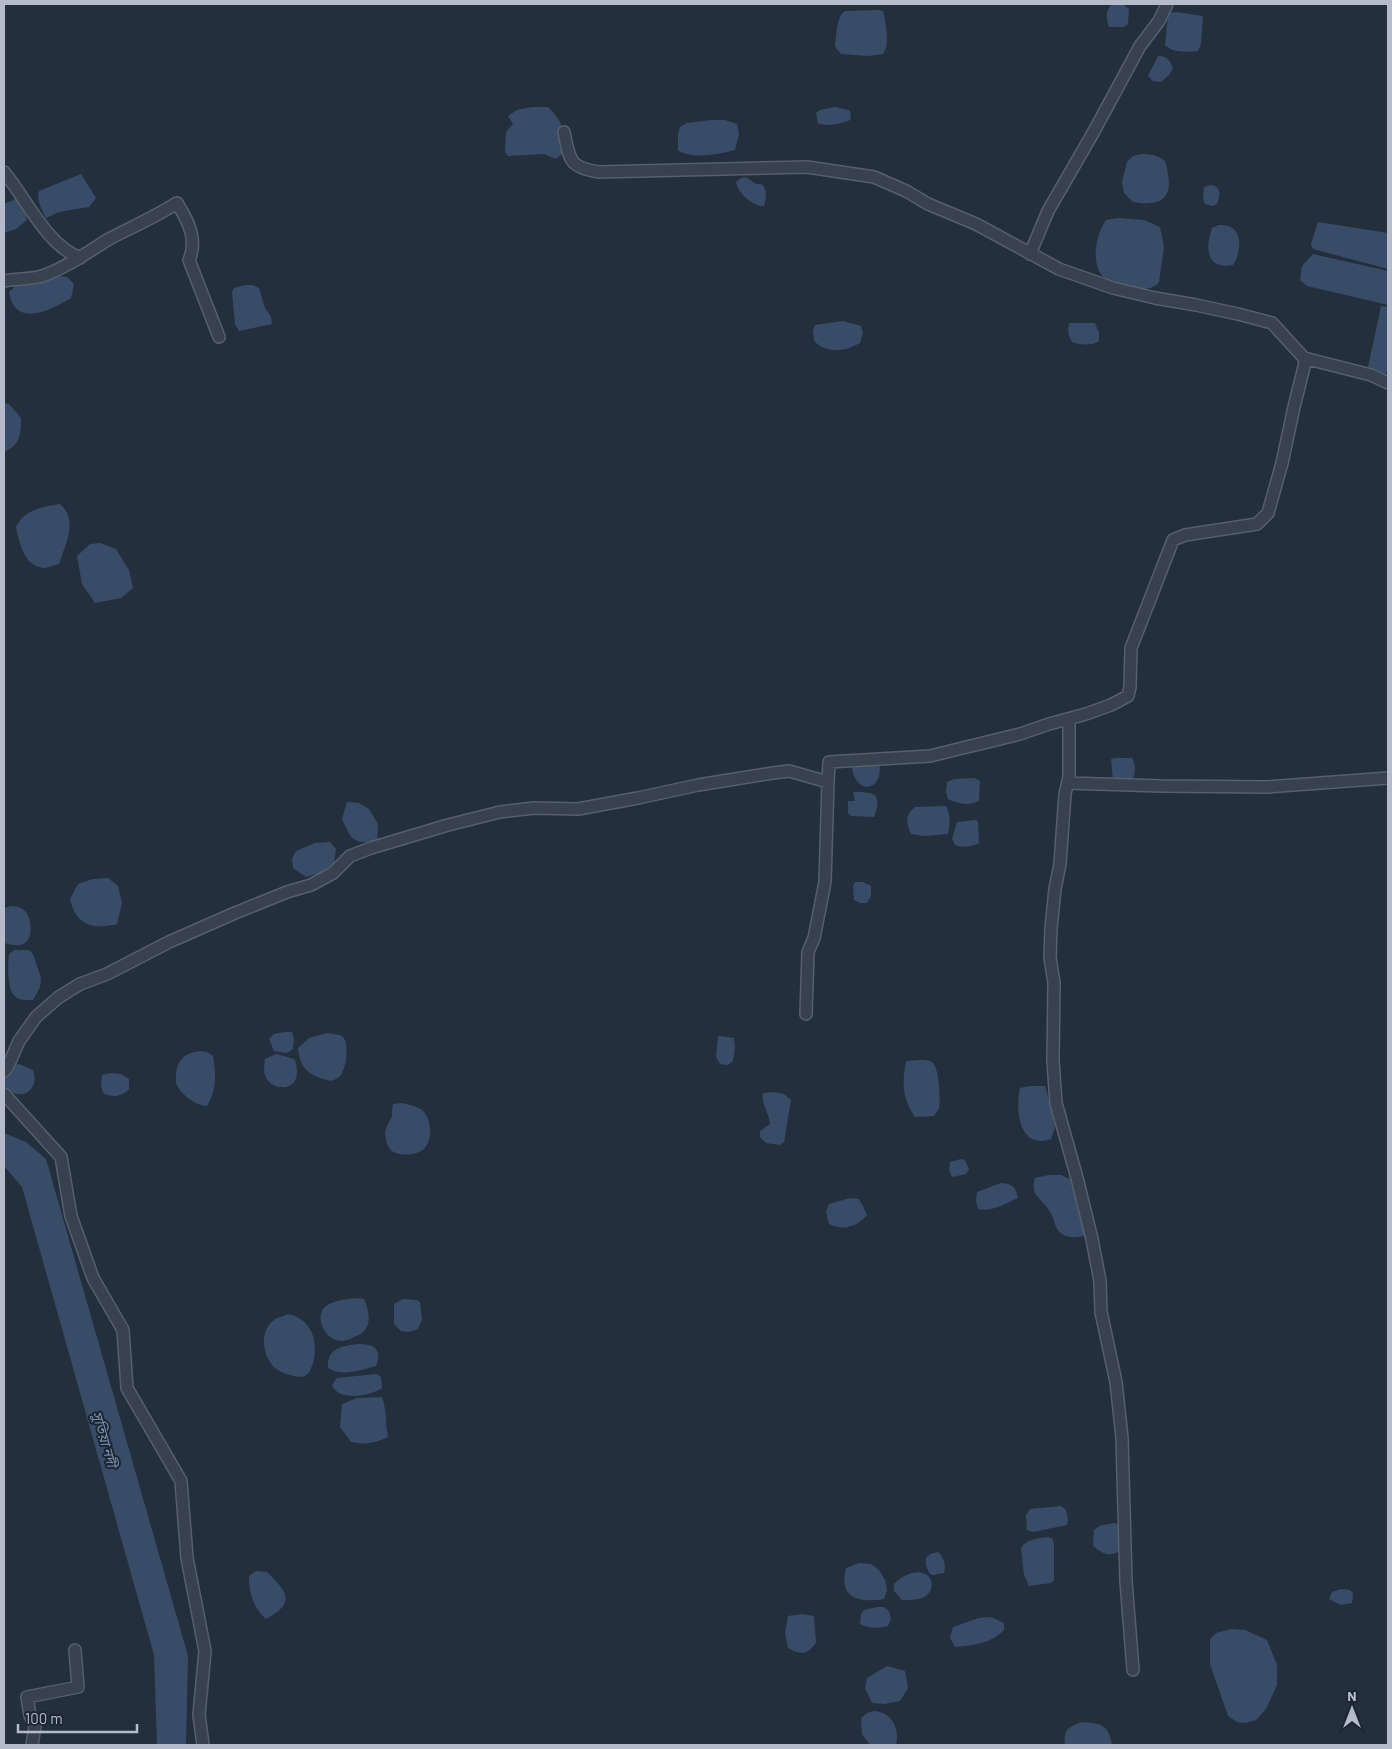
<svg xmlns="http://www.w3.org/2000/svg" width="1392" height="1749" viewBox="0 0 1392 1749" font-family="Barlow,'Noto Sans Bengali',sans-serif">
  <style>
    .water { fill: #394c67 }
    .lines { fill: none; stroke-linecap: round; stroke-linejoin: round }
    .minor-casing { stroke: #565f6c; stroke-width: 14 }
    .minor { stroke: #38414e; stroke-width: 11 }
    .labels { text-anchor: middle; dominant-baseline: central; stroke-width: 4; stroke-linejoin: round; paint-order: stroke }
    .water-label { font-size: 14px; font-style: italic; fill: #7c92b1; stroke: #1d2633 }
  </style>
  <rect width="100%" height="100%" fill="#242f3e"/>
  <path class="water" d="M1113,4l11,1 5,4 -1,15 -4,3h-15c-3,-8 -4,-18 4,-23z
    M878,10l5,1 1,4c2,12 6,29 -1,39l-15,2 -27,-2 -5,-6 -1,-3c2,-11 1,-28 10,-34z
    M1176,12l27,4 -2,28 -3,7c-10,1 -26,2 -33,-6l3,-30 1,-2z
    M1158,56c9,0 12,4 15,12l-4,7 -8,7 -8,-1 -5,-5z
    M532,107h16c18,18 15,23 14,47l-6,5 -12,-5 -36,2 -3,-4 1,-20 7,-8 -5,-8 9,-6z
    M835,107l14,3 2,4 -1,6 -2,1c-9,3 -21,6 -30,2l-2,-10 4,-3z
    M711,120h14l12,4 2,10 -4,16c-14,4 -45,10 -57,0v-16l2,-7 7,-4z
    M1141,154c9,0 17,1 24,7 9,31 4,47 -32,41l-9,-9 -2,-11 5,-20 6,-6z
    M81,174l15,24 -7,9 -30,5 -13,6c-4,-8 -10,-18 -7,-27z
    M746,177l10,7h5c7,5 5,14 3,22 -11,1 -27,-14 -28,-24l5,-4z
    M1211,185c11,2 9,11 6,19l-5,2 -7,-2 -2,-6 1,-11z
    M16,199c7,5 9,12 11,21l-11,9 -12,4v-29z
    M1118,218l26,2 16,7 4,20 -5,35c-9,12 -28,5 -40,2 -3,-1 -9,-2 -11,-3 -19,-12 -13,-46 -2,-61z
    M1318,222l70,11v36l-75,-20 -2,-5z
    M1219,225c24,-2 24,25 14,40 -27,5 -28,-17 -21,-37z
    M1313,254l75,17v34l-81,-19 -7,-6 2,-14z
    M58,276l9,1 7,7 -3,14c-20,12 -56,31 -62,-6l10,-9z
    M245,285h8l6,3 6,20 6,9 1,7 -33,7 -4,-7 -3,-32 2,-4z
    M1381,306l7,1v63l-4,6 -12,-4 -4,-5z
    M843,321l18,5 2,7 -3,10c-15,9 -33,11 -46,-2l-1,-10 2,-6z
    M1070,323h25l4,10v8c-6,5 -20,4 -27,1 -3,-5 -6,-13 -2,-19z
    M4,402l6,3 11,13c0,17 -1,27 -17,34z
    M60,504c19,16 5,41 -1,60 -5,1 -11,4 -16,4 -19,-2 -24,-26 -27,-41 9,-18 26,-20 44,-23z
    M100,543l16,6 13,21 4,18 -12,10 -26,5 -13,-19 -5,-28 13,-12z
    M1116,758h16c4,6 4,15 0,22l-19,1 -2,-22z
    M855,763h24c6,25 -21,35 -27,6z
    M975,778l5,3 -1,20c-12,5 -19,3 -31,-2l-2,-7 1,-10 7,-3z
    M853,792c21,0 30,1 21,25l-23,-1 -3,-3v-12h7z
    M347,802l12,1 10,6 9,15 -1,16c-23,6 -26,-1 -35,-21z
    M946,806c5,8 4,20 2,28l-24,2 -13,-2c-4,-11 -7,-18 4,-27z
    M976,820l2,2 1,21c-8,4 -15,5 -24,2l-3,-6 5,-17z
    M330,842l6,7 -2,15 -11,8 -17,5 -13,-9 -1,-9 4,-8 19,-8z
    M108,878l10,8 4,17 -5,21c-25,6 -41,1 -47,-25l8,-15 15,-5z
    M855,882h8l8,4v10l-4,7h-7l-6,-3 -1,-14z
    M11,906c5,0 10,1 14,5 7,7 9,28 -2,33 -6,3 -13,0 -19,-1v-35z
    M14,950h15l4,4 8,24 -1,9 -7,13c-5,0 -11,1 -16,-2 -11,-6 -9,-34 -8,-44z
    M285,1032h7l2,7 -1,10 -6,4 -13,-2 -5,-12 5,-5z
    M327,1033c4,1 11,1 15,3 8,6 4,32 -1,39 -2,3 -7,5 -10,6 -21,-5 -31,-11 -33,-33l11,-10z
    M718,1036l16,2 1,10 -2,13 -5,4 -8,-1 -4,-7z
    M201,1051l6,1 6,4c3,18 4,33 -6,50 -11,0 -27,-12 -31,-23 -1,-20 5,-30 25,-32z
    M276,1054l15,4 4,2c11,35 -26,32 -30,15 -2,-5 0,-11 0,-16z
    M921,1060c5,0 9,0 12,3 6,6 8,37 6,45 -1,3 -3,5 -5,8l-19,1c-13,-19 -13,-34 -9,-56z
    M19,1064l14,6c8,22 -16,33 -29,16v-10l10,-11z
    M111,1073l10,1 8,5v10c-7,8 -17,9 -26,4l-2,-8 1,-10z
    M1029,1086h16l9,31 1,11 -4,11c-32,11 -36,-29 -31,-51z
    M774,1092l10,2 7,6 -7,42 -4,3 -14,-2 -6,-6v-6l10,-7c-1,-12 -9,-19 -7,-31z
    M402,1103c7,2 16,3 21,8 9,8 9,28 2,37 -6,7 -25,9 -33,3 -5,-4 -6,-11 -7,-17 0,-7 5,-12 7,-18 0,-4 0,-8 1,-12z
    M4,1133l22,9 20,17 142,497 -2,89h-29l-3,-90 -132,-468 -18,-21z
    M961,1159l4,1 4,9 -3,5 -14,3 -3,-7 1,-8z
    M1049,1175h12l14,6 12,53c-10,6 -26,4 -31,-7 -2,-5 -3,-11 -6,-15 -8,-15 -20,-14 -15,-34z
    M1001,1183c11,1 15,3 17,15 -14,6 -25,14 -40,11l-2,-8 1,-9z
    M850,1198l9,1 4,7 4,9c-10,12 -24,16 -38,9l-3,-12 3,-8z
    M355,1298l9,1c4,8 8,25 0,32 -2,3 -6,4 -10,6 -6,3 -11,5 -18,3 -11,-3 -20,-20 -13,-31 6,-8 23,-10 32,-11z
    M403,1299l13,1 4,2 2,17 -4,10 -9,3 -8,-1 -7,-7v-20z
    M289,1314c10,3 18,8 23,19 3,8 4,22 1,30 -2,5 -3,10 -8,13 -7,3 -24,-3 -30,-8 -13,-12 -16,-37 -1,-48 4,-3 10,-4 15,-6z
    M359,1344c16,0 23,6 17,22 -15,4 -34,11 -48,2 -1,-21 15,-22 31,-24z
    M376,1374l5,3 1,11c-11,8 -44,14 -50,-3l5,-7z
    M382,1397c5,13 3,27 6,40 -12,6 -24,8 -37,5l-11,-15 2,-23 15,-6z
    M1061,1506l5,4 2,10 -1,5 -34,7 -6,-2 -1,-15 4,-6z
    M1114,1523l5,2 2,25c-11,8 -18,4 -28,-4l1,-16 5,-4z
    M1048,1537l4,1 2,6v36l-3,3 -22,3 -5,-11 -3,-27c5,-9 18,-10 27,-11z
    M938,1552c6,5 8,14 6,21l-11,2 -4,-2 -3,-8v-7l4,-4z
    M859,1563l12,1 8,6 6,10 2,10 -3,9c-25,4 -46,-1 -38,-31z
    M256,1571l11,1c21,21 29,30 -1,47 -13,-11 -17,-27 -17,-43z
    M919,1572c3,1 6,2 8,3 9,7 4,20 -5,23 -6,2 -13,2 -20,2l-8,-9v-7c7,-7 14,-11 25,-12z
    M1341,1589l9,1 3,3 -1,10 -11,2 -12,-6 3,-7z
    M878,1607h6l5,4 2,8 -3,7c-10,2 -19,3 -28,-2l1,-10 3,-4z
    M802,1614l12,2 2,27c-9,12 -15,12 -28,5l-3,-15 3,-17z
    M991,1617l13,6v7c-14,14 -30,15 -49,17l-5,-9 3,-11 26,-9z
    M1231,1629l14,1 22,10 10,25v20l-11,24 -10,11 -10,3 -9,-1 -9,-6 -18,-52v-25l6,-6z
    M887,1666l18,5 3,17 -8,13 -16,3 -12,-1 -7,-15 2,-10z
    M874,1711c18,1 26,18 22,34h-26l-8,-11 -1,-16 6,-5z
    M1081,1722c19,1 28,2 31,23h-47c-2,-16 3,-17 16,-23z"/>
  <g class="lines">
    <g class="minor-casing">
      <path id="minor" d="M564,132c6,28 4,35 35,40l208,-5 67,10 32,14 22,13 48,20 83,45 54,19 42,10 41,7 42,9 34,9 32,35 67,17 17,8
        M4,172c23,28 42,72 76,86
        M1030,254l18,-43 45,-78 47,-87 19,-25 8,-17
        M4,281c13,-3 29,-1 41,-6 24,-9 43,-23 64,-36 23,-12 46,-22 68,-36 11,18 21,36 12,57l30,77
        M1069,719v58l-4,17 -5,70 -5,25 -4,39 -1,29 4,26 -1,78 3,42 21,75 15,61 8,42 1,31 15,70 6,56 4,143 7,89
        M828,782l1,-20 101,-6 90,-22 29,-10 37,-10 25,-9 17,-9 2,-9 1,-39 42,-108 12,-5 72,-11 11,-11 14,-50 12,-56 11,-44 -1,-5
        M1068,783l93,3 107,1 120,-9
        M4,1071l4,-5 11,-25 17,-24 23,-20 21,-13 27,-10 62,-32 66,-29 52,-21 24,-7 22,-12 17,-17 21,-8 77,-23 52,-13 34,-4 44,1 60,-11 60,-13 75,-12 16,-2 39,11 -3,100 -11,56 -6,14 -2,62
        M4,1094l57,63 10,59 22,62 30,52 4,58 54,93 6,77 18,93 -6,64 4,30
        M32,1745l3,-19 -5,-11 -3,-18 51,-10 -3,-37"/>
    </g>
    <use href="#minor" class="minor"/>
  </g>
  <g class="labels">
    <g class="water-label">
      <text transform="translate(105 1439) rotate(74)">সুতিয়া নদী</text>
    </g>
  </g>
  <rect width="1392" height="1749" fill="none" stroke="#b4bcc9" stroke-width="10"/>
  <g transform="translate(1352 1709)" stroke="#1d2633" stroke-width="4" paint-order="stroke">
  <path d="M0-4L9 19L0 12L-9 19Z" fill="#b4bcc9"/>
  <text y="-8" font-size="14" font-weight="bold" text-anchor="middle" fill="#b4bcc9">N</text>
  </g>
  <path d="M18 1724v8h119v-8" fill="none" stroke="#b4bcc9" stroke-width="2.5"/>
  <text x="25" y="1724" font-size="15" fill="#b4bcc9" stroke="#1d2633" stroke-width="4" paint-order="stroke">100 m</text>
</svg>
